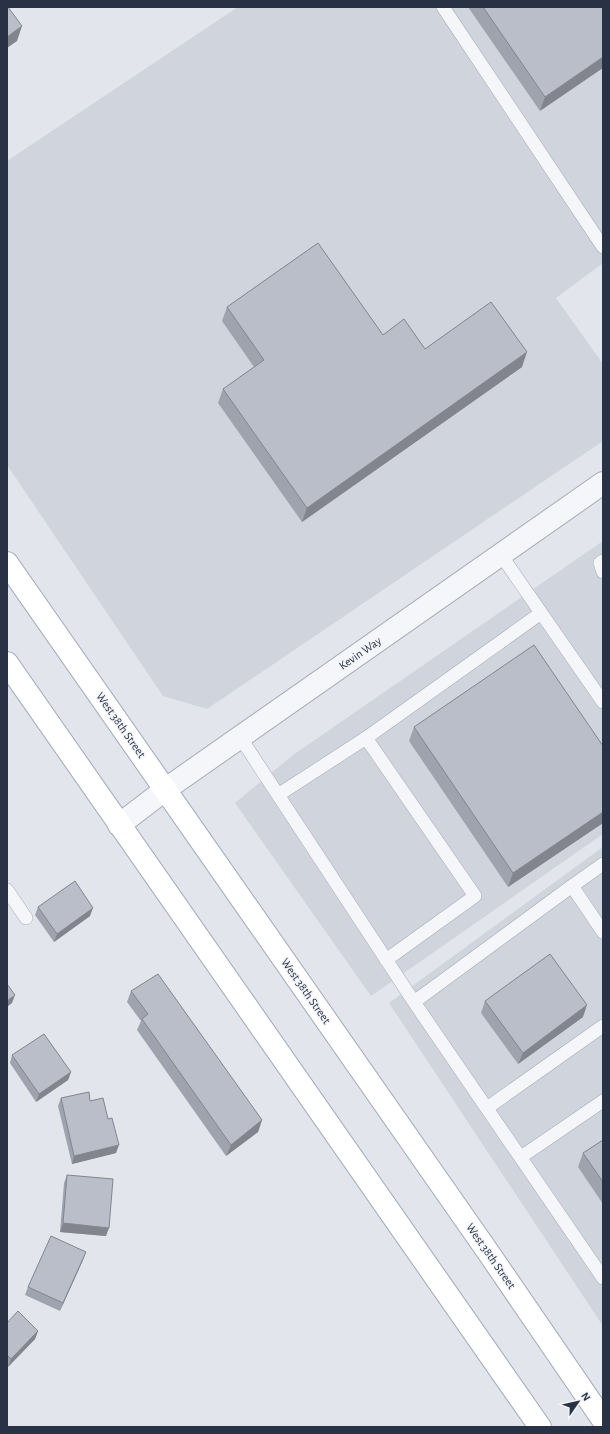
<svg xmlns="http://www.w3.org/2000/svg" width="610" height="1434" viewBox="0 0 610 1434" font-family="'Alegreya Sans',sans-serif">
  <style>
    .built { fill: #d0d4dd }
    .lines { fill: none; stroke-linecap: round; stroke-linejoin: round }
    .service-casing { stroke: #a7acb6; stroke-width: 14 }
    .minor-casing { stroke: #a7acb6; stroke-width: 24 }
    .primary-casing { stroke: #a0a9b8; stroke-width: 24 }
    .service { stroke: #f5f6f9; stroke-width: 13 }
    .minor { stroke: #f5f6f9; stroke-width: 22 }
    .primary { stroke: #fff; stroke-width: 22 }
    .wall { fill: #9fa3ad }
    .shaded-wall { fill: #82858d }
    .building { fill: #b9bec9; stroke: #82858d }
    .labels { text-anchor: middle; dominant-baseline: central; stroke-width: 3; stroke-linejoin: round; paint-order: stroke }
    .street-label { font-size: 12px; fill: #293244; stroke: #f2f4f8 }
  </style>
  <rect width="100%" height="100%" fill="#e2e5eb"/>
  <path class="built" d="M238,7h365v256l-47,35 47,66v77l-396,268 -44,-13 -156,-231v-304z
    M603,541v293l-232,162 -136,-193 58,-48z
    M603,847v479l-214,-323z"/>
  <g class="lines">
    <g class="service-casing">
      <path id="service" d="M443,7l160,240
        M501,555l102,147
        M603,561l-3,2 3,9
        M240,737l174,265 189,276
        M366,738l109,158 -89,64
        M278,795l88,-57 175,-125
        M603,864l-31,22 31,46
        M7,890l19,28
        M414,1002l158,-116
        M487,1108l116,-82
        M521,1157l82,-56"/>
    </g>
    <g class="minor-casing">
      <path id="minor" d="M119,825l47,-36 437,-306"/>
    </g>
    <g class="primary-casing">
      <path id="primary" d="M7,563l481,689 115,168
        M7,663l533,764"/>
    </g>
    <use href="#service" class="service"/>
    <use href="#minor" class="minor"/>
    <use href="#primary" class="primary"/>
  </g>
  <path class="wall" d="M468,7h135l-63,104z
    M227,307l156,28 42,14 97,18 -220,155 -84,-119 5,-14 31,-22 -32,-46z
    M414,727l189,19v77l-95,64 -99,-146z
    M38,907l52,9 -36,26 -19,-27z
    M131,991l131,129 -4,12 -32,24 -89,-126 4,-9 -14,-19z
    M485,1001l98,16 -65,47 -37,-51z
    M12,1055l59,17 -3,8 -32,22 -26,-39z
    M61,1098l29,3 26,52 -44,11 -14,-58z
    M603,1140v64l-25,-37 5,-14z
    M67,1175l39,61 -46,-4 4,-49z
    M83,1260l-23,51 -35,-16 3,-8z
    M7,1323l31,8 -3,8 -27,28 -1,-1z"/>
  <path class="shaded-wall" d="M22,26l-5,15 -10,7v-11z
    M603,57v11l-63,43 5,-14z
    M527,352l-5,15 -220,155 5,-14z
    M603,812v11l-95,64 5,-14z
    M93,908l-3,8 -36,26 3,-8z
    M15,995l-3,8 -5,4v-6z
    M587,1005l-4,12 -65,47 5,-11z
    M71,1072l-3,8 -32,22 3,-8z
    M262,1120l-4,12 -32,24 5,-11z
    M119,1145l-3,8 -44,11 2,-8z
    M63,1223l46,5 -3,8 -46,-4z
    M86,1252l-3,8 -23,51 3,-8z
    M38,1331l-3,8 -27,28 3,-8z"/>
  <path class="building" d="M7,7h1l14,19 -15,11z
    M483,7h120v50l-58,40z
    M318,243l65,92 21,-16 21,30 66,-47 36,50 -220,156 -84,-119 41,-29 -37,-53z
    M534,645l69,101v66l-90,61 -99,-146z
    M75,881l18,27 -36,26 -19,-27z
    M550,954l37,51 -64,48 -38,-52z
    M158,974l104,146 -31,25 -89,-126 6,-5 -17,-23z
    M7,984l8,11 -8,6z
    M44,1034l27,38 -32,22 -27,-39z
    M89,1092l1,9 13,-3 5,21 4,-1 7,27 -45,11 -13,-58z
    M603,1140v42l-20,-29z
    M67,1175l46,4 -4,49 -46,-5z
    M51,1236l35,16 -23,51 -35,-16z
    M18,1311l20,20 -27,28 -4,-4v-32z"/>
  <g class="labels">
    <g class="street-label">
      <text transform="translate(360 653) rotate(-35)">Kevin Way</text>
      <text transform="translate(121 725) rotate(55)">West 38th Street</text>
      <text transform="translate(306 991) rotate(55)">West 38th Street</text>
      <text transform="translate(491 1256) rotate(55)">West 38th Street</text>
    </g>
  </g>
  <rect width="610" height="1434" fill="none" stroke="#293244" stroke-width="16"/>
  <g transform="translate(578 1402) rotate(56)" stroke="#f2f4f8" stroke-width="3" paint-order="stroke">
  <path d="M0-3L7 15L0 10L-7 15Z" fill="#293244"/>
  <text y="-6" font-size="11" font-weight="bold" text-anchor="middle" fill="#293244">N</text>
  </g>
</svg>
